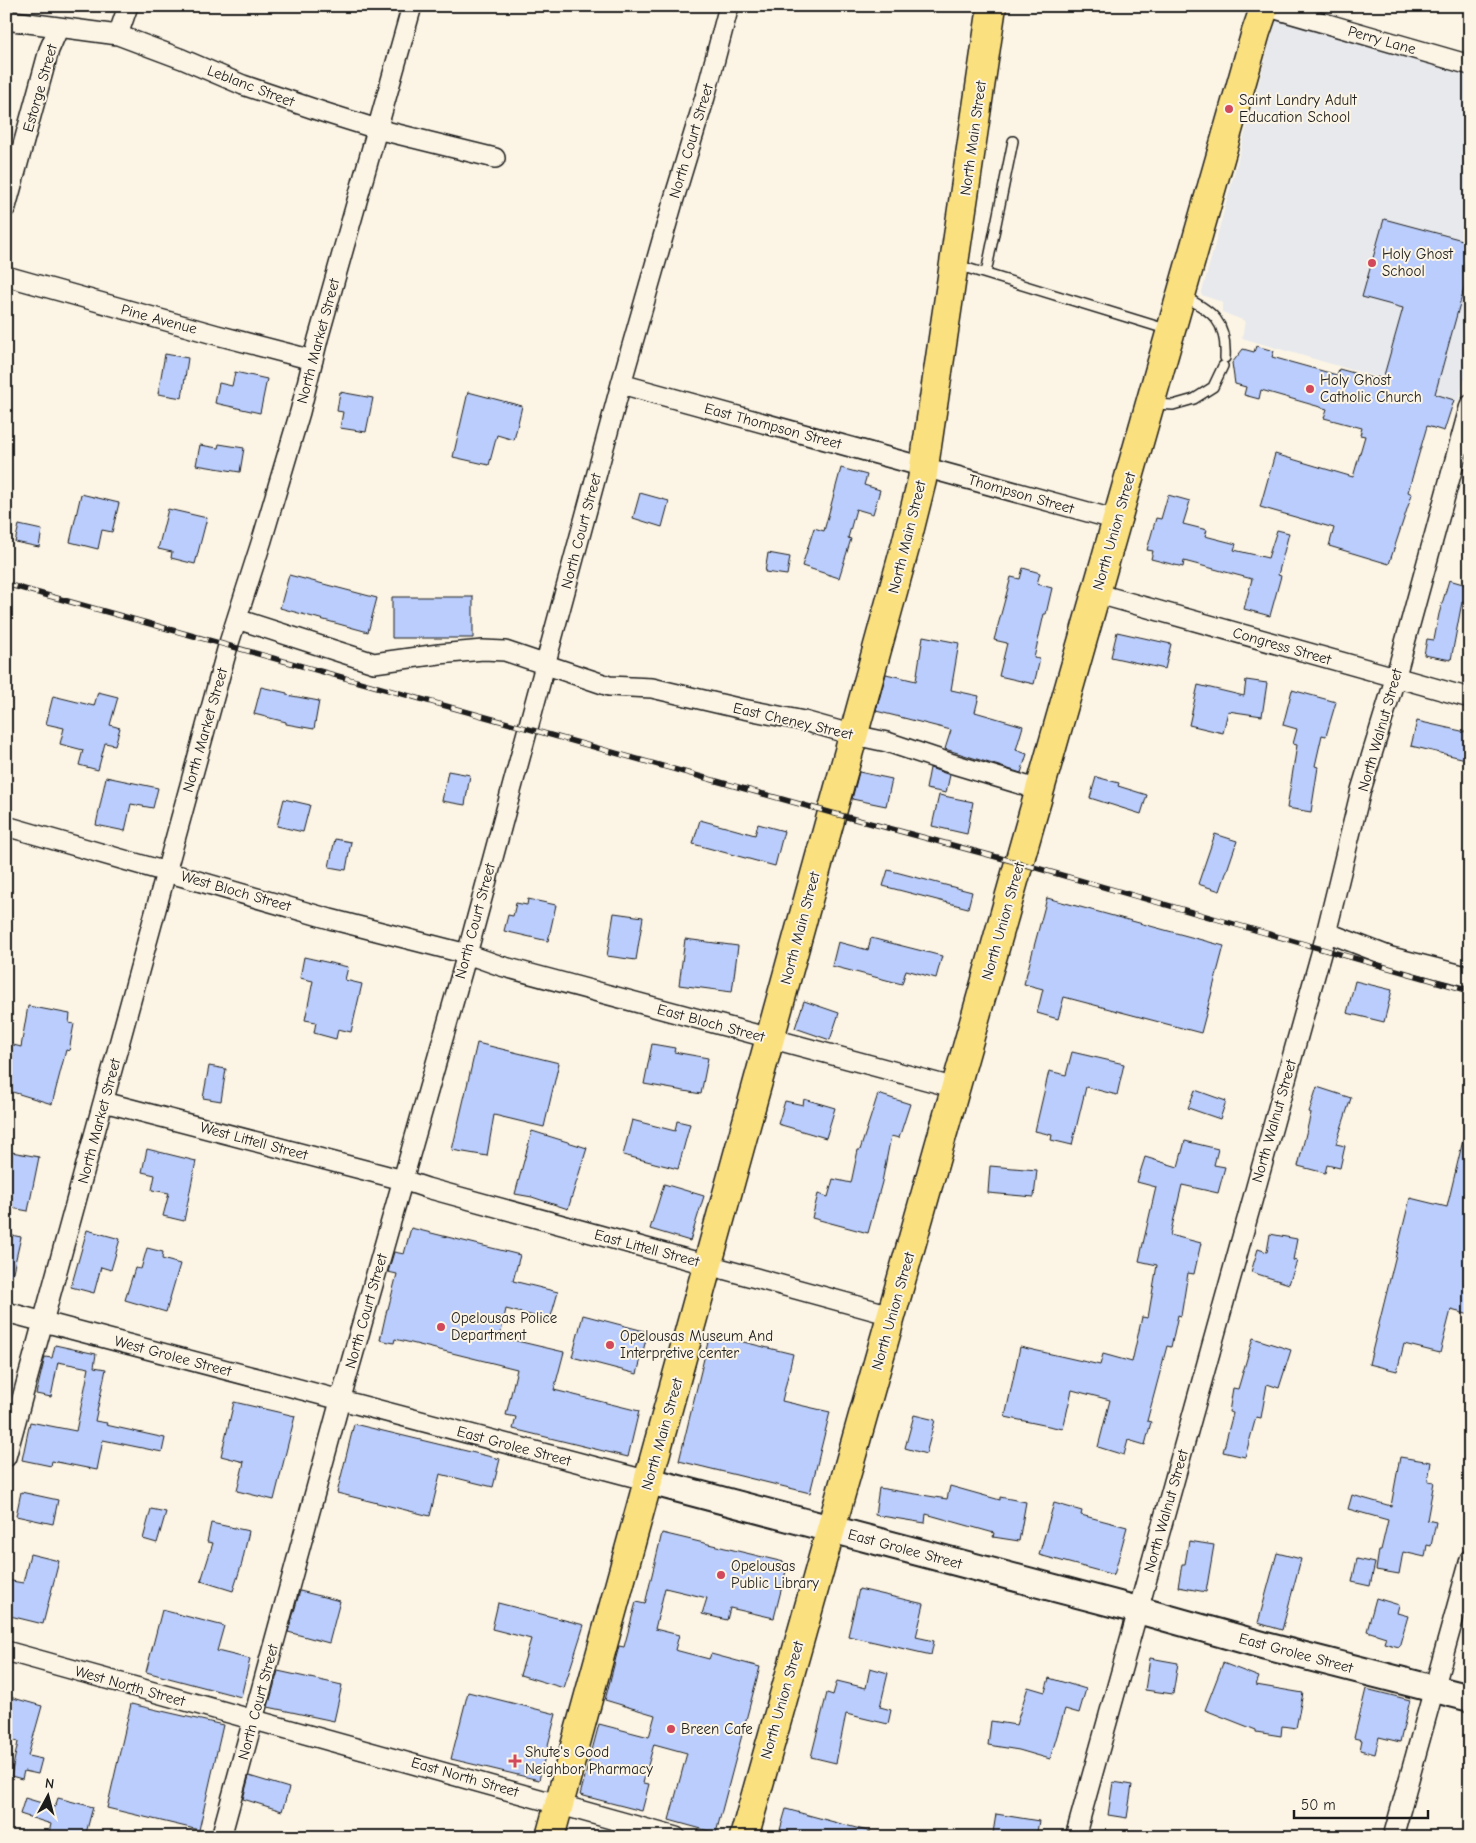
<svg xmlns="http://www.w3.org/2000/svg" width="1476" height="1843" viewBox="0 0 1476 1843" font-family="'Comic Neue',sans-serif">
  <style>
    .built { fill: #e8e9ec }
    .building { fill: #bacdfc; stroke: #1c1c1c }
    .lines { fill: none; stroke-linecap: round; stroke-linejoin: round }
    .lane-casing { stroke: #1c1c1c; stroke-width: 12 }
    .street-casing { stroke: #1c1c1c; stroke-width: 22 }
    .secondary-casing { stroke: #1c1c1c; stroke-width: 30 }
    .primary-casing { stroke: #1c1c1c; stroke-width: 31 }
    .lane { stroke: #fcf5e5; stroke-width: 9 }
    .street { stroke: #fcf5e5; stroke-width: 19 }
    .secondary { stroke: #fcf5e5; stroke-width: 26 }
    .primary { stroke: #fbe080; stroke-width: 28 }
    .rail-casing { stroke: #1c1c1c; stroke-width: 5.5 }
    .rail { stroke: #fcf5e5; stroke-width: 4; stroke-dasharray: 11; stroke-linecap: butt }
    .poi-dot { fill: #d1495b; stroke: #fcf5e5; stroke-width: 2 }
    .labels { text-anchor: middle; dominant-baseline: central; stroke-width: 4; stroke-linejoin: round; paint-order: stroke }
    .street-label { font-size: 15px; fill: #1c1c1c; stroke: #fcf5e5 }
    .poi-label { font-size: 15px; fill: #1c1c1c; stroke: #fcf5e5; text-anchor: start }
  </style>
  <rect width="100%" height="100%" fill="#fcf5e5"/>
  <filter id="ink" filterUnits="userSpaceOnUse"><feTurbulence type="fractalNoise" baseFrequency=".02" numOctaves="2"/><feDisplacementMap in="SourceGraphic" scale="10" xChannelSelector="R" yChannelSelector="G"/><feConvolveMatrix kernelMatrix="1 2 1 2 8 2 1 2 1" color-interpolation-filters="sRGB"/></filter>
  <g filter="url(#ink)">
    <path class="built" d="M1277,16l193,60v281l-11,44 -217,-63 3,-17 -23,-9v-10l-21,-7z"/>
    <path class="building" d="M1384,219l86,23v25l-35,127 19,6 -10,31 -17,-5 -19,66 4,2 -23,70 -60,-18 5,-18 -74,-21 15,-53 78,23 12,-41 -5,-1 2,-7 -38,-10 3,-9 -66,-19 -2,9 -15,-4 2,-8 -11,-3 -3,-21 11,-14 11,3 2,-6 18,5 -2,6 65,18 2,-6 37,10 1,-2 6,2 20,-71 -41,-11z
      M165,354l23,4 -6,40 -24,-4z
      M235,372l32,7 -7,34 -45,-10 4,-20 13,3z
      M340,392l33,6 -7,34 -26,-4 3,-16 -6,-1z
      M468,392l54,14 -8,34 -17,-5 -8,30 -36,-8z
      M219,444l25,4 -4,24 -44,-7 4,-20 18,3z
      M841,468l26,7 -3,10 16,5 -7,24 -17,-5 -8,29 3,1 -12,39 -37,-12 12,-38 10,3z
      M640,493l29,8 -7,26 -29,-9z
      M81,494l38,9 -7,29 -10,-2 -4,19 -28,-7z
      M1168,495l22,6 -7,23 24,6 -2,6 31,8 -2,6 34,8 9,-28 12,3 -11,42 3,1 -11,40 -26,-7 8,-30 -68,-18 -1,6 -32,-8 2,-8 -6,-1 9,-32 5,1z
      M168,509l39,9 -12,46 -24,-6 1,-6 -14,-3z
      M19,525l23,5 -3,17 -24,-5z
      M768,553l22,4 -3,18 -22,-3z
      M1023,568l17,5 -3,11 15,4 -6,26h-2l-10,44 6,1 -6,25 -35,-8 8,-33 -13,-3 17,-63 9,2z
      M289,575l88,23 -9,34 -88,-24z
      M1449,580l21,6 -4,17 -4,-1 -11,58 -27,-5 3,-16 7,1 5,-26z
      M392,597h81v41h-81z
      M1117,632l54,12 -6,25 -54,-12z
      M923,636l36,7 -8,47 28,6 -4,16 48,14 -7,24 11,4 -6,19 -76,-24 6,-19 -75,-19 10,-37 30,7z
      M1246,680l21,3 -5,33 -34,-5 -5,22 -34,-8 9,-40 46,11z
      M261,687l26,6v2l32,6 -5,28 -28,-5v-2l-32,-8z
      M1292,690l44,12 -10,34 -4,-1 -7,31 3,1 -7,45 -24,-4 10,-63 -4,-1 4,-15 -14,-4z
      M98,692l20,5 -8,28 10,3 -5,17 -10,-2 -7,27 -19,-5 4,-15 -23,-6 4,-16 -18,-4 7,-28 41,10z
      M1417,721l53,12v27l-59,-14z
      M930,768l20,7 -4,18 -20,-4z
      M448,771l22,4 -5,30 -23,-4z
      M859,772l33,7 -6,27 -34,-7z
      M106,777l52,11 -5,20 -22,-4 -6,27 -29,-6z
      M1096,777l23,6 -1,3 29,9 -6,19 -51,-16z
      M939,795l34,7 -6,32 -35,-8z
      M284,799l26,6 -7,27 -26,-6z
      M700,820l55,15 3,-11 26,7 -9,35 -82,-22z
      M1215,834l22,7 -17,50 -22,-7z
      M335,839l16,3 -5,28 -17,-3z
      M888,870l84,22 -4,16 -85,-22z
      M1047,898l177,48 -23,87 -137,-36 -6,22 -21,-6 6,-24 -19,-5z
      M528,899l28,6 -8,36 -44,-10 4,-16 5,1 3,-13 11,2z
      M614,913l29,4 -7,43 -29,-4z
      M871,938l71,18 -6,22 -30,-8 -4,14 -70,-18 6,-24 30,8z
      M685,939l53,7 -6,46 -53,-7z
      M304,957l44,10 -3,13 17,4 -11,48 -13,-3 -2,10 -22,-6 2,-11 -11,-2 8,-39 -13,-3z
      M1355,981l37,9 -8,32 -37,-9z
      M804,1001l35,12 -9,27 -35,-12z
      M28,1006l42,8 -1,9 5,1 -5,27 -3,-1 -14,54 -46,-14v-47l15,4z
      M477,1043l82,20 -15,64 -50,-12 -7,41 -35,-6z
      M652,1044l23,4 -1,4 34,6 -7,36 -57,-10z
      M1072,1052l52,12 -7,31 -31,-8 -14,58 -21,-5 1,-5 -17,-4 14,-60 17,4z
      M209,1066l17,3 -5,32 -18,-3z
      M1317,1087l34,11 -15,46 9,2 -5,22 -13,-3 -2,8 -27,-7 13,-53 -2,-1z
      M1195,1090l31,11 -6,18 -32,-11z
      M878,1094l32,10 -11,34 -8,-2 -9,46 -14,51 -56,-15 6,-24 10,3 5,-18 18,4 7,-33h2z
      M804,1099l31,9 -9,30 -48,-14 7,-23 18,4z
      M632,1120l43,11 2,-10 13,3 -12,45 -55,-14z
      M532,1131l55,17 -19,61 -36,-12 -17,-3z
      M1464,1136l6,1v178l-19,-5 -11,43 -36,-9 -7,27 -28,-7 41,-166 37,9z
      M1185,1141l33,8 -4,16 11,2 -7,26 -36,-8 -12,50 31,8 -7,31 -6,-1 -7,43 -3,-1 -7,32 -4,-1 -20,75 4,1 -6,23 -17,-5 -4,15 -26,-8 12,-47 -38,-10 -9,39 -58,-12 15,-70 80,18 3,-11 29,8 10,-45 6,1 9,-53 -18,-4 17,-74 -19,-5 8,-25 33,10z
      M147,1149l49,12 -12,60 -21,-5 6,-23 -17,-3 3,-15 -13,-3z
      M6,1151l33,6 -11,54 -22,-4z
      M990,1166l47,4 -3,27 -46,-4z
      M664,1184l40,12 -14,45 -40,-12z
      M411,1228l109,27 -7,26 45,11 -8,28 -44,-11 -6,28 64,15 -10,38 85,21 -11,46 -115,-28 3,-12 -10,-2 11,-46 -122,-30 -1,4 -14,-3 7,-31h1l9,-35 -9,-2 6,-20 10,2z
      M87,1230l33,9 -9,31 -10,-3 -7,26 -23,-6z
      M6,1234l15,3 -9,39 -6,-1z
      M1270,1234l27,5 -4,21 4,1 -8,23 -38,-12 7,-23 9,3z
      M147,1248l16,4 -1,7 18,5 -14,48 -41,-12 10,-32 6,1z
      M583,1315l65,17 -11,42 -65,-17z
      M710,1334l83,20 -11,47 48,11 -20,81 -131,-32z
      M1253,1338l38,12 -12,38 -12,-4 -6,34 -5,-1 -11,40 -22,-5 10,-39 -4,-1 4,-24 5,1z
      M55,1345l41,9 -2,13 12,2 -11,52 12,2 -1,2 59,13 -3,14 -59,-12 -6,30 -45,-9 -1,5 -29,-6 8,-38 46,9 13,-63 -31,-6 -7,35 -15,-3 9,-37 7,1z
      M234,1402l61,14 -21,84 -37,-9 7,-29 -23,-6z
      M914,1415l21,5 -9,34 -21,-6z
      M354,1424l146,35 -7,28 -53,-13 -10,42 -93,-23z
      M1400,1457l31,5 -3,19 6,1 -7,38 9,2 -5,24 -4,-1 -2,12 -22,-5 -4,22 -23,-4 3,-20h2l7,-30 -40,-11 4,-14 39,11z
      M950,1486l50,14v-3l26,5 -7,39 -26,-4 1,-4 -68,-19 -1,9 -50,-8 4,-27 68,11z
      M21,1492l37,8 -5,24 -37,-8z
      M1054,1503l28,8 -1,4 46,12 -13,48 -75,-20z
      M151,1509l15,3 -9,31 -14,-4z
      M211,1523l38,8 -7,32 -9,28 -32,-10 12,-38 -6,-1z
      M662,1533l126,30 -14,55 -44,-10 -3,12 -25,-6 5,-16 -42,-10 -10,41 24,6 -4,15 34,9 2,-5 49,13 -44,166 -47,-13 18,-67 -33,-9 -11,39 6,1 -7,27 -62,-16 19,-71 50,13 6,-22 -50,-15 14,-54 5,1 12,-45 9,2z
      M1189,1541l25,4 -8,47 -28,-5 4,-23h3z
      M1277,1553l24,6 -19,71 -24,-7z
      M30,1554l29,7 -16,63 -37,-9v-35l17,3z
      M1357,1559l18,4 -5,23 -18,-4z
      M859,1589l65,15 -8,33 18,4 -3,14 -83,-19z
      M300,1591l40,10 -11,42 -41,-11z
      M1376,1598l23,7 -2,8 11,3 -9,31 -15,-4 2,-6 -19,-6z
      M498,1603l86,22 -20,63 -44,-13 11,-36 -39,-10z
      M162,1610l62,16 -7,25 33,8 -9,38 -95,-25z
      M1150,1658l28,5 -5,31 -28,-4z
      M1223,1663l36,14 -3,8 47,8 -7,35 -14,-2 -1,10 -25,-4v-2l-51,-20z
      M870,1668l18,5 -8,34 11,3 -3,14 -42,-10 -10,49 -25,-6 16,-64 6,2 4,-14 29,7z
      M278,1671l64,14 -8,36 -66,-14z
      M1049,1678l37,11 -7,24 -14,-4 -15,50 -31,-9 -31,-5 3,-24 25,4 12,-38 17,5z
      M1366,1689l44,11 -10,42 -21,-5 -4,17 -15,-4 2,-10 -8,-2z
      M468,1692l88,22 -17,66 -88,-21z
      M6,1696l36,10 -14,50 14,3 -4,15 -14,-3 -2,8 -11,-3 7,-34 -12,-4z
      M131,1704l92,21 -24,105 -92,-22z
      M249,1776l40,12 -7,23 -39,-12z
      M1113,1782l19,3 -5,33 -19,-3z
      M25,1798l30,9 3,-9 35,9 -8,30h-37l3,-13 -31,-10z
      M786,1809l85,23v5h-93z
      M996,1814l43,7 -3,16h-30l1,-2 -14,-2z"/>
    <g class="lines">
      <g class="lane-casing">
        <path id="lane" d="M957,265l212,65
          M986,273l27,-132
          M1183,296c30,16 44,25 42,62
          M1154,404l19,1 21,-6 19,-12 10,-21"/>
      </g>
      <g class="street-casing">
        <path id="street" d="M1265,6l205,59
          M6,20l112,15 64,24 61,26 83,28 51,16 118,29
          M118,35l10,-29
          M6,207l43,-157 10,-23
          M6,276l211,59 96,25
          M621,384l496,136
          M1095,593l375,105
          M237,619l137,44 65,-9 44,-4 22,1 104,35 43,2 86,20 66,13 50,14 33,7 63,21 90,27
          M6,826l324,93 137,35 34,12 455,122
          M1326,932l65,25 79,20
          M104,1102l299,78 24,8 464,127
          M6,1312l643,169
          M6,1457l222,-811 34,-106 38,-128 18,-73 94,-333
          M6,1651l670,186
          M221,1837l119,-436 127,-447 154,-570 52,-182 32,-105 24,-91
          M1075,1837l247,-887 39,-160 34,-111 75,-274
          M1393,1837l77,-278"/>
      </g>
      <g class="secondary-casing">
        <path id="secondary" d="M649,1481l489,129 128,36 204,52"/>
      </g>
      <g class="primary-casing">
        <path id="primary" d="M550,1837l356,-1293 16,-64 70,-474
          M744,1837l275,-974 237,-831 9,-26"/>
      </g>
      <use href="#lane" class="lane"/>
      <use href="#street" class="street"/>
      <use href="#secondary" class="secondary"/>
      <use href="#primary" class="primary"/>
      <g class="rail-casing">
        <path id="rail" d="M6,584l826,229 187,50 451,128"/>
      </g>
      <use href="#rail" class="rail"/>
    </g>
  </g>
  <g class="poi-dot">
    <circle cx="1229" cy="109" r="5"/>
    <circle cx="1372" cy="263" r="5"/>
    <circle cx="1310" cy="389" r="5"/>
    <circle cx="441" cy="1327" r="5"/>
    <circle cx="610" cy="1345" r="5"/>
    <circle cx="721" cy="1575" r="5"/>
    <circle cx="671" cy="1729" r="5"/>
    <path d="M512.5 1753.5h5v5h5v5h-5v5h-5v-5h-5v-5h5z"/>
  </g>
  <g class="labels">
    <g class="street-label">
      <text transform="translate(1382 40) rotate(16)">Perry Lane</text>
      <text transform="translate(251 86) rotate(21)">Leblanc Street</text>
      <text transform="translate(40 88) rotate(-74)">Estorge Street</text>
      <text transform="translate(973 138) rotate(-82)">North Main Street</text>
      <text transform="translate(691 141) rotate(-73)">North Court Street</text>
      <text transform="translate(159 319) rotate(15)">Pine Avenue</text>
      <text transform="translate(318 341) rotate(-75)">North Market Street</text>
      <text transform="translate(773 426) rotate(15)">East Thompson Street</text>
      <text transform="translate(1021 494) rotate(16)">Thompson Street</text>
      <text transform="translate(581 531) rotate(-75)">North Court Street</text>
      <text transform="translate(1114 531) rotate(-74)">North Union Street</text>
      <text transform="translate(907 537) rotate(-76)">North Main Street</text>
      <text transform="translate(1282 646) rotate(16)">Congress Street</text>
      <text transform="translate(793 721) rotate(13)">East Cheney Street</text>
      <text transform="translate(205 730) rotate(-74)">North Market Street</text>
      <text transform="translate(1380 730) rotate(-74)">North Walnut Street</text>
      <text transform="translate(236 891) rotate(16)">West Bloch Street</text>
      <text transform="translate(475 921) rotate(-75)">North Court Street</text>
      <text transform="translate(1003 921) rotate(-74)">North Union Street</text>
      <text transform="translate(800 928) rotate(-75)">North Main Street</text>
      <text transform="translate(711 1023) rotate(15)">East Bloch Street</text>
      <text transform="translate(99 1121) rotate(-75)">North Market Street</text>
      <text transform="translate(1274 1121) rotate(-74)">North Walnut Street</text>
      <text transform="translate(254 1141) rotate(15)">West Littell Street</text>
      <text transform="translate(647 1248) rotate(15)">East Littell Street</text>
      <text transform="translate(366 1311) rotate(-74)">North Court Street</text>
      <text transform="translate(893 1311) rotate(-74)">North Union Street</text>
      <text transform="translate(173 1356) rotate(15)">West Grolee Street</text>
      <text transform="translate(662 1434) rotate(-74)">North Main Street</text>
      <text transform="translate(514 1446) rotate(15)">East Grolee Street</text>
      <text transform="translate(1166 1511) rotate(-74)">North Walnut Street</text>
      <text transform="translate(905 1549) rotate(15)">East Grolee Street</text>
      <text transform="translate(1296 1653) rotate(15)">East Grolee Street</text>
      <text transform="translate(130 1686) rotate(16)">West North Street</text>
      <text transform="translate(782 1700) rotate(-74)">North Union Street</text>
      <text transform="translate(258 1702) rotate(-75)">North Court Street</text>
      <text transform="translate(465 1777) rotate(16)">East North Street</text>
    </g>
    <g class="poi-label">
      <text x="1239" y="100">Saint Landry Adult<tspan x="1239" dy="17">Education School</tspan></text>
      <text x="1382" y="254">Holy Ghost<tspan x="1382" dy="17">School</tspan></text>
      <text x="1320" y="380">Holy Ghost<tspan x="1320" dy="17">Catholic Church</tspan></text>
      <text x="451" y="1318">Opelousas Police<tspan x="451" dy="17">Department</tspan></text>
      <text x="620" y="1336">Opelousas Museum And<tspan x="620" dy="17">Interpretive center</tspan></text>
      <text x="731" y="1566">Opelousas<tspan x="731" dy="17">Public Library</tspan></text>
      <text x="681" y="1729">Breen Cafe</text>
      <text x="525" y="1752">Shute's Good<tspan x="525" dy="17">Neighbor Pharmacy</tspan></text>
    </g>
  </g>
  <rect width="1476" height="1843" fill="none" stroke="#fcf5e5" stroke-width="25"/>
  <rect x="12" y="12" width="1451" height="1818" fill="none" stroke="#1c1c1c" stroke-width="2" filter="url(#ink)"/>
  <g transform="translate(48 1796) rotate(7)" stroke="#fcf5e5" stroke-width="4" paint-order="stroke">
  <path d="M0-4L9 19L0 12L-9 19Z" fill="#1c1c1c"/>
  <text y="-8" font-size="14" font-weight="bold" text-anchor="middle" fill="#1c1c1c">N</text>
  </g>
  <path d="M1294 1810v8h134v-8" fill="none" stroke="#1c1c1c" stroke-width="2.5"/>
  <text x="1301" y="1810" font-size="15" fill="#1c1c1c" stroke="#fcf5e5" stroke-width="4" paint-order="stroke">50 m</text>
</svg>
